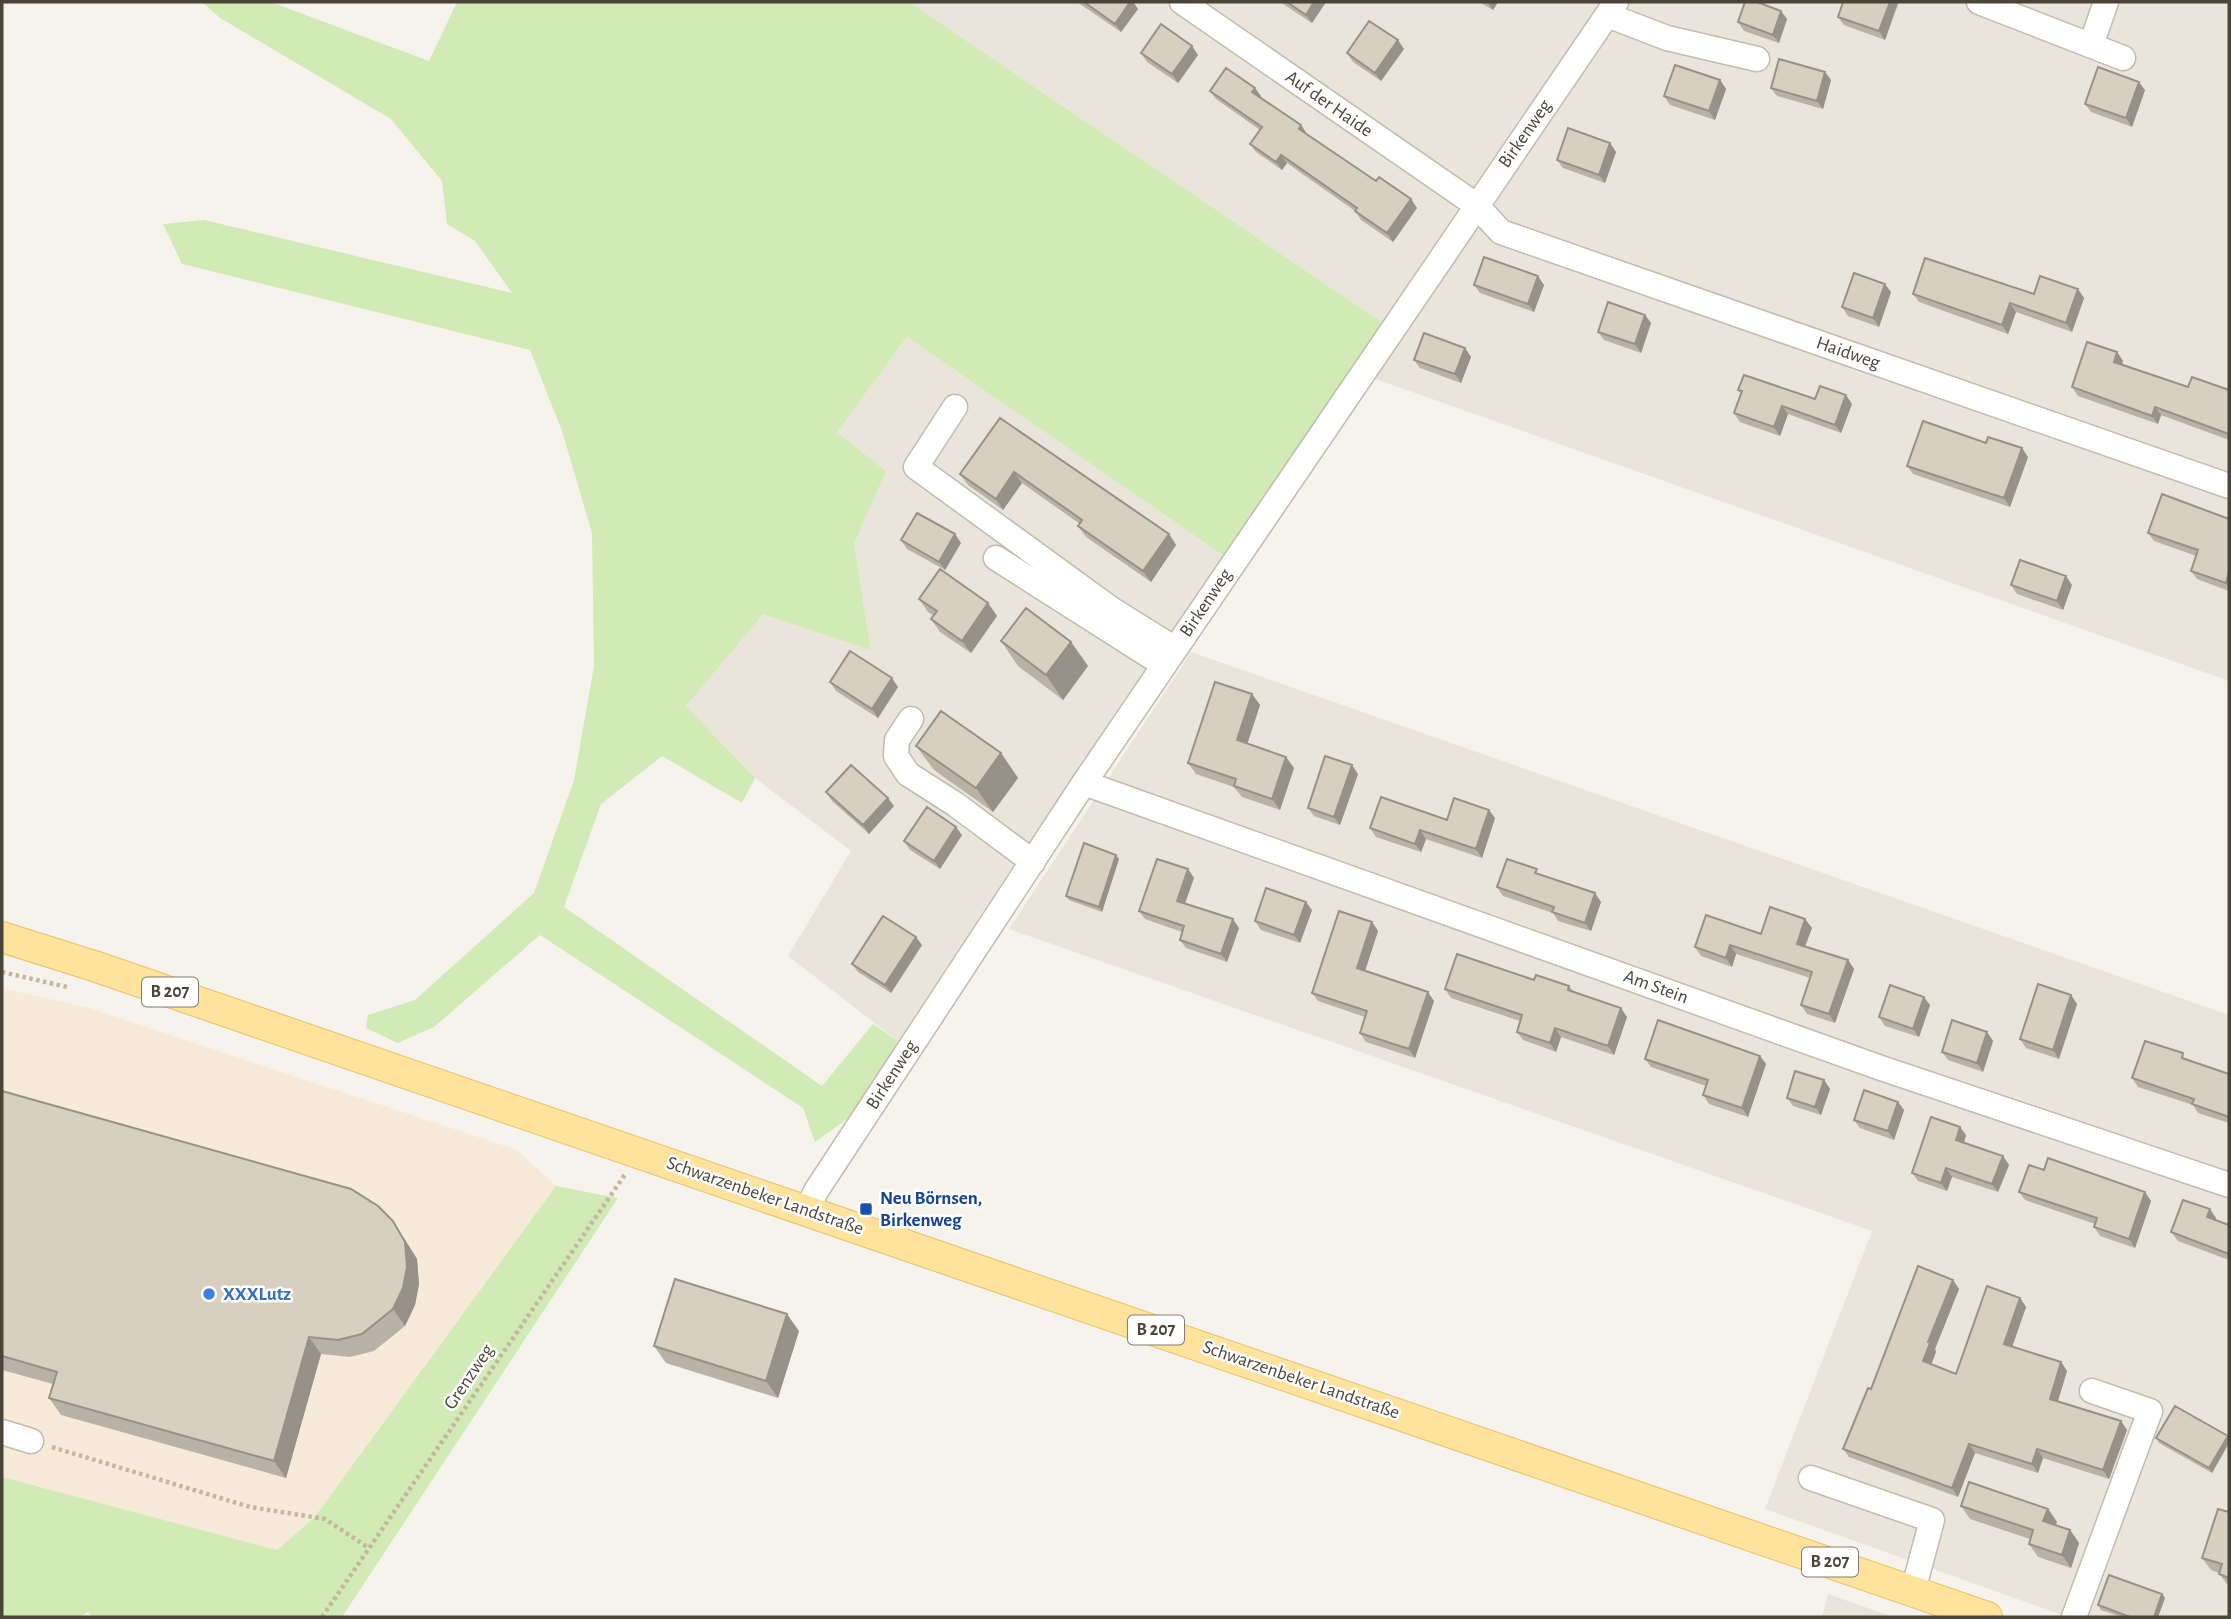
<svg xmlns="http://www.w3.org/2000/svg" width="2231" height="1619" viewBox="0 0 2231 1619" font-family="'Alegreya Sans',sans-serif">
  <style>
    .residential { fill: #eae5da }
    .commercial { fill: #f7ead8 }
    .grass { fill: #d2eab5 }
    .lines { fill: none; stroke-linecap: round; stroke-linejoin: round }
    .minor-casing { stroke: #c2bbae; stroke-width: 27 }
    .major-casing { stroke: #e6c16a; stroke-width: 32 }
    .path { stroke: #c4b79f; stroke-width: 4.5; stroke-dasharray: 3.5 3.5; stroke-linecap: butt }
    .minor { stroke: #fff; stroke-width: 24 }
    .major { stroke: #ffe39c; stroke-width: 30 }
    .wall { fill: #bab2a6 }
    .shaded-wall { fill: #979187 }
    .building { fill: #d8cfc1; stroke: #979187; stroke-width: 2 }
    .transit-dot { fill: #1a4fb4; stroke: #fff; stroke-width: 2.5 }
    .shop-dot { fill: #3f7fe0; stroke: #fff; stroke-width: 2.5 }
    .labels { text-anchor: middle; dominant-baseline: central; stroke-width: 5; stroke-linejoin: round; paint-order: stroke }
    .shield { fill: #fff; stroke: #817c74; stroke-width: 2 }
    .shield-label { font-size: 18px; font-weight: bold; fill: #4b4439 }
    .street-label { font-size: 19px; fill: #4b4439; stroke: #fff }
    .transit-label { font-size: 19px; font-weight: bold; fill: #164399; stroke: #fff; text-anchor: start }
    .shop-label { font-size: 19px; font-weight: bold; fill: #366cbe; stroke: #fff; text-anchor: start }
  </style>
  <rect width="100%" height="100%" fill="#f6f3ec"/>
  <path class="residential" d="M909,2h691l-217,321z
    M1628,2h601v679l-856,-303z
    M907,337l317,219 -326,485 -110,-85 63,-105 -96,-73 -69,-72 77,-93 108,36 -17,-105 32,-73 -49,-39z
    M1191,652l1038,363v602h-161l-303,-108 107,-278 -863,-302z
    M1828,1594l65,23h-71z"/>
  <path class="commercial" d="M2,988l87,20 428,142 39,36 -242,332 -37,32 -275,-73z"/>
  <path class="grass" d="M202,2h69l158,59 28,-59h452l474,321 -159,233 -317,-219 -70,95 49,39 -32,73 17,106 -108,-36 -77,92 69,72 -13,25 -80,-47 -61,48 -37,103 258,179 51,-62 25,17 -41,71 -42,30 -12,-34 -263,-173 -106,92 -36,16 -32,-15 2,-13 47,-15 119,-107 40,-113 20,-114 -2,-133 -30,-102 -32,-81 -348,-86 -19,-40 41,-4 308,73 -37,-52 -28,-17 -5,-43 -51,-62 -171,-101z
    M556,1186l62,12 -276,419h-250l-4,-5 -8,5h-78v-140l275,73 37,-32z"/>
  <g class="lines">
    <g class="minor-casing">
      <path id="minor" d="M1182,2l294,203 25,27 728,254
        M1979,2l144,56
        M1607,15l60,23 90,21
        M2091,45l15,-43
        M955,407l-39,60 195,142 64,40
        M996,558l168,107
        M911,719l-14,21 -1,16 12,18 47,30 78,58
        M1084,783l797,285 348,117
        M807,1210l9,-19 268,-408 532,-781
        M2,1432l29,9
        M1811,1478l121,42 -19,71
        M2074,1617l76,-206 -58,-20"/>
    </g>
    <g class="major-casing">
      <path id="major" d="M2,937l92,29 1893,651"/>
    </g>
    <path class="path" d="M2,972l65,15
      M52,1447l198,60 75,12 44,29
      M322,1617l304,-444"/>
    <use href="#minor" class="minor"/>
    <use href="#major" class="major"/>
  </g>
  <path class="wall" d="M1077,2h56l5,7 -17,23z
    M1280,2h46l-14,21z
    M1479,2h19l-5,8z
    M1899,2l-14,38 -41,-15 -6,-8z
    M1781,11l6,8 -8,24 -35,-12 -6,-9z
    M1404,49l-23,32 -28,-19 -6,-9z
    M1141,53l57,2 -20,28 -31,-21z
    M1825,72l6,8 -8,29 -46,-13 -6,-8z
    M1720,80l6,9 -11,31 -45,-15 -6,-9z
    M2145,90l-13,37 -41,-15 -6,-8z
    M1210,91l51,5 -1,1 41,28 6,10 110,73 -24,34 -32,-22 -6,-9 -68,-48 -5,7 -26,-18 -6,-8 10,-14 -44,-31z
    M1610,143l6,9 -11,31 -42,-15 -6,-8z
    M1474,285h70l-10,27 -54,-19z
    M1891,292l-12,35 -31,-11 -6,-9z
    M1913,294h121l50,4 -12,34 -56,-20 -8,22 -89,-32z
    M1645,315l6,8 -10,30 -37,-13 -6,-8z
    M1465,348l6,9 -10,26 -41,-15 -6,-8z
    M2117,352l6,9 -1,3 66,23 41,3v50l-68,-25 -3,9 -80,-28 -6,-9z
    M1738,390l77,9 37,5 -11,29 -53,-19 -8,22 -40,-14 -6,-9 7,-19z
    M1000,418l169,116 7,11 -25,37 -65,-45 -8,-11 2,-2 -58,-41 -19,27 -35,-25 -8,-11z
    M2028,457l-18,50 -97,-33 -6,-8z
    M2229,519v72l-32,-12 -6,-8 5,-15 -42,-15 -6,-8z
    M901,540l60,3 -16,27 -38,-21z
    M2011,585h61l-9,25 -46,-16z
    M919,599l69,4 9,13 -26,37 -31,-21 -9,-13 3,-3 -6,-4z
    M1001,641l70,1 17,24 -25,34 -45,-34z
    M830,682l68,5 -20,31 -42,-27z
    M1252,694l8,11 -13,39 47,24 -14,42 -38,-13 -8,-10 -38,-13 -8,-11z
    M916,746l85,7 17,25 -25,34 -59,-42z
    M1358,774l-18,51 -26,-9 -6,-8z
    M826,792l68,14 -25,28 -37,-33z
    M1495,818l-13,40 -56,-19 -5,13 -45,-15 -6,-9 77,-8z
    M962,835l-22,34 -30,-19 -6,-9z
    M1119,859l-17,53 -33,-12 -3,-4z
    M1188,869l6,9 -9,25 54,25 -12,34 -41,-14 -6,-8 2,-8 -37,-13 -6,-8z
    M1541,875l60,27 -10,29 -33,-10 -5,-8 -50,-17 -6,-9z
    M1312,910l-12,33 -39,-13 -6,-9z
    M1805,919l7,9 -7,18 43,14 6,9 -19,54 -28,-9 -6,-9 9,-27 -74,-24 -4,13 -31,-11 -6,-9 66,-13z
    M1372,922l6,9 -13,40 69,30 -19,57 -49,-16 -6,-9 5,-16 -47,-16 -6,-8z
    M922,945l-31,48 -33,-21 -6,-8z
    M1534,980l35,6 5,6 53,25 -13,38 -53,-18 -5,15 -33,-12 -6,-8 3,-11 -69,-23 -6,-9z
    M2071,995l6,9 -18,55 -33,-11 -6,-9z
    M1930,1005l-11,32 -34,-11 -6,-9z
    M1987,1032l6,9 -10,31 -35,-12 -6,-8z
    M1760,1056l6,8 -18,53 -39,-13 -6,-9 3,-9 -55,-19 -6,-8z
    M2188,1060l41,14v49l-31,-10 -5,-8 -55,-18 -6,-9z
    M1824,1080l6,9 -9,26 -28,-9 -6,-8z
    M2,1091l402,147 13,21 2,25 -4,21 -10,21 -31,25 -24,6 -29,-3 -35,124 -225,-63 -12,-17 4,-14 -51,-14z
    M1898,1102l6,8 -10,30 -34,-12 -6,-8z
    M1966,1135l-2,8 39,13 6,9 -11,27 -46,-15 -5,14 -29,-10 -6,-8z
    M2044,1170l107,31 -16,47 -35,-12 -6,-9 1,-3 -70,-24 -6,-8z
    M2216,1218l-1,2 14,5v35l-51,-19 -7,-9z
    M1953,1280l6,9 -24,60 1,3 -5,13 25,9 64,-76 6,9 -14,40 49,15 6,9 -9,30 63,20 6,9 -18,49 -66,-21 -5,15 -63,-20 -17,44 -109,-40 -6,-8 28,-60z
    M799,1331l-21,67 -112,-35 -12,-17z
    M2228,1436l1,2v5l-17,30 -53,-30 -3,-5z
    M1961,1506l87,3 9,13 -2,3 15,5 9,13 -8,25 -33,-11 -9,-13 1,-5 -60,-20z
    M2229,1512v75l-10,-14 -8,-3 -9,-12z
    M2162,1594l3,4 -7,19h-36l-21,-7 -3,-5z"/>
  <path class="shaded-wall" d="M1130,2h3l5,7 -17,23 -6,-8z
    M1314,2h12l-14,21 -6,-8z
    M1487,2h11l-5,8z
    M1890,2h8l-13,38 -6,-9z
    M1781,11l6,8 -8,24 -6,-8z
    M1398,40l6,9 -23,32 -6,-8z
    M1192,46l6,9 -20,28 -6,-9z
    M1825,72l6,8 -8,29 -6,-8z
    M1720,80l6,9 -11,31 -6,-9z
    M2139,82l6,8 -13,37 -6,-9z
    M1255,88l6,8 -3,4 -6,-8z
    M1301,125l6,9 -2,4 -6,-9z
    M1610,143l6,9 -11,31 -6,-8z
    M1281,155l6,8 -5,7 -6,-8z
    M1411,199l6,9 -24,34 -6,-9z
    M1538,276l6,9 -10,27 -6,-8z
    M1885,284l6,8 -12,35 -6,-9z
    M2078,289l6,9 -12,34 -6,-9z
    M2010,303l6,9 -8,22 -6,-9z
    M1645,315l6,8 -10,30 -6,-9z
    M1465,348l6,9 -10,26 -6,-9z
    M2117,352l6,9 -3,9 -6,-8z
    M1846,395l6,9 -11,29 -6,-8z
    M1782,406l6,8 -8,22 -6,-9z
    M2155,407l6,8 -3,9 -6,-8z
    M2022,448l6,9 -18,50 -6,-9z
    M1014,472l8,11 -19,27 -7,-11z
    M955,534l6,9 -16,27 -6,-8z
    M1169,534l7,11 -25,37 -8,-11z
    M2229,572v16l-3,-5z
    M2066,576l6,9 -9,25 -6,-9z
    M988,603l9,13 -26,37 -9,-12z
    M1071,642l17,24 -25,34 -17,-25z
    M892,678l6,9 -20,31 -6,-9z
    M1252,694l8,11 -15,46 -8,-11z
    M1001,753l17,25 -25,34 -17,-24z
    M1286,757l8,11 -14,42 -8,-11z
    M1352,765l6,9 -18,51 -6,-8z
    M888,798l6,8 -25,28 -6,-9z
    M1489,810l6,8 -13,40 -6,-9z
    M956,827l6,8 -22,34 -6,-8z
    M1420,830l6,9 -5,13 -6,-8z
    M1116,855l3,4 -17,53 -3,-5z
    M1188,869l6,9 -11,31 -6,-8z
    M1595,893l6,9 -10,29 -6,-8z
    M1306,902l6,8 -12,33 -6,-8z
    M1233,919l6,9 -12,34 -6,-8z
    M1805,919l7,9 -9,24 -6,-8z
    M1372,922l6,9 -15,46 -6,-9z
    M916,937l6,8 -31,48 -6,-8z
    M1730,945l6,9 -4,13 -6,-9z
    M1848,960l6,9 -19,54 -6,-9z
    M1428,992l6,9 -19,57 -6,-9z
    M2071,995l6,9 -18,55 -6,-9z
    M1924,997l6,8 -11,32 -6,-8z
    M1621,1008l6,9 -13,38 -6,-9z
    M1555,1028l6,9 -5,15 -6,-9z
    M1987,1032l6,9 -10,31 -6,-9z
    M1760,1056l6,8 -18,53 -6,-9z
    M1824,1080l6,9 -9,26 -6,-8z
    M1898,1102l6,8 -10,30 -6,-9z
    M1960,1127l6,8 -4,14 -6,-9z
    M2003,1156l6,9 -11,27 -6,-8z
    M1946,1168l6,9 -5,14 -6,-8z
    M2145,1192l6,9 -16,47 -6,-9z
    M2210,1209l6,9 -3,8 -6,-9z
    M393,1221l24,38 2,25 -4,21 -10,21 -12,-17z
    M1953,1280l6,9 -24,60 1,3 -7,18 -6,-9 5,-19z
    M2020,1298l6,9 -16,46 -6,-9z
    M787,1314l12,17 -21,67 -12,-17z
    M309,1337l12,17 -35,124 -12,-17z
    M2061,1362l6,9 -11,36 -6,-8z
    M2121,1421l6,9 -18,49 -6,-9z
    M2228,1436l1,2v5l-17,30 -3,-5z
    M1969,1444l6,9 -17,44 -6,-9z
    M2037,1449l6,9 -5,15 -6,-9z
    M2048,1509l9,13 -5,12 -9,-13z
    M2070,1530l9,13 -8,25 -9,-13z
    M2162,1594l3,4 -7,19h-4z"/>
  <path class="building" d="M1084,2h46l-15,22z
    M1287,2h27l-8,13z
    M1745,2h12l24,9 -8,24 -35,-13z
    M1843,2h47l-11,29 -41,-14z
    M1369,21l29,19 -23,33 -28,-20z
    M1161,24l31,22 -20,28 -31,-21z
    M1779,59l46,13 -8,29 -46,-13z
    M1675,65l45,15 -11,31 -45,-15z
    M2098,67l41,15 -13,36 -41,-14z
    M1226,68l29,20 -3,4 49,33 -2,4 77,52 3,-4 32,22 -24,34 -32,-22 2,-3 -76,-53 -5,7 -26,-18 12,-17 -52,-36z
    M1568,128l42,15 -11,32 -42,-15z
    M1484,257l54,19 -10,28 -54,-19z
    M1925,258l109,36 6,-18 38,13 -12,34 -56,-20 -8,22 -89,-31z
    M1854,273l31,11 -12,34 -31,-11z
    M1608,302l37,13 -10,29 -37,-12z
    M1424,333l41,15 -10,26 -41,-14z
    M2087,342l30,10 -3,10 74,25 4,-10 37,13v44l-74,-27 -3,9 -80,-29z
    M1744,375l71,24 5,-13 26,9 -11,30 -53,-19 -8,21 -40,-14 8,-22 -4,-1z
    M1000,418l169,116 -26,37 -65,-45 4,-6 -68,-48 -18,27 -36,-25z
    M1923,421l63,22 2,-6 34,11 -18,50 -97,-32z
    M2162,494l67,25v53l-3,11 -35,-12 7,-21 -50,-17z
    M917,513l38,21 -16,28 -38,-22z
    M2020,560l46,16 -9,25 -46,-16z
    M940,569l48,34 -26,38 -31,-22 6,-8 -18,-12z
    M1026,608l45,34 -25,33 -45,-34z
    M850,651l42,27 -20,31 -42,-27z
    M1215,682l37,12 -15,46 49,17 -14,42 -38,-13 2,-7 -48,-16z
    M941,711l60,42 -25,35 -60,-42z
    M1325,756l27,9 -18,52 -26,-9z
    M851,765l37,33 -25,27 -37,-33z
    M1381,797l66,23 7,-22 35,12 -13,39 -56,-19 -5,14 -45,-16z
    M927,807l29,20 -22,34 -30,-20z
    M1084,843l32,12 -17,52 -33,-11z
    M1157,859l31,10 -11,32 56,18 -12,35 -41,-14 4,-14 -45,-15z
    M1507,859l30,10 -2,4 60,20 -10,30 -33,-11 2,-5 -57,-20z
    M1266,888l40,14 -12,33 -39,-14z
    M1770,907l35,12 -8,25 51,16 -19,54 -28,-9 11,-33 -82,-27 -4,13 -31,-11 11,-32 55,19z
    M1339,911l33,11 -15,46 71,24 -19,57 -49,-16 7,-22 -55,-18z
    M883,916l33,21 -31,48 -33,-21z
    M1457,954l77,26 2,-5 33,11 -1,4 53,18 -13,38 -53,-18 -5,15 -33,-11 5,-17 -77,-26z
    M2038,984l33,11 -18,55 -33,-11z
    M1890,985l34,12 -11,32 -34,-12z
    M1658,1020l102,36 -18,52 -39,-13 5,-15 -63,-21z
    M1952,1020l35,12 -10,31 -35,-11z
    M2145,1041l38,12 -1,5 47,16v43l-37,-13 2,-5 -62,-21z
    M1795,1071l29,9 -9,27 -28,-9z
    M1864,1090l34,12 -10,29 -34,-11z
    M2,1091l349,98 27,17 15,15 12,21 2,25 -4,21 -10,21 -31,25 -24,6 -29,-3 -35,124 -225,-63 8,-26 -55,-16z
    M1931,1117l29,10 -4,13 47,16 -11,28 -46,-16 -5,15 -29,-10z
    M2048,1158l97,34 -16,47 -35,-12 3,-9 -78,-26 10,-27 15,5z
    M2183,1200l27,9 -3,8 22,8v29l-58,-22z
    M1918,1266l35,14 -25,62 2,1 -7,18 33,13 31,-88 33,12 -16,46 57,18 -11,37 71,22 -18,49 -66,-21 -5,15 -63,-20 -17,44 -109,-39 25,-61 3,1z
    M675,1279l112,35 -21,67 -112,-35z
    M2175,1406l53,30 -19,32 -53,-30z
    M1969,1482l79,27 -5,12 27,9 -8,25 -33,-11 4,-14 -72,-24z
    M2218,1509l11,3v66l-10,-4 3,-10 -20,-6z
    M2109,1575l53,19 -8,23h-24l-32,-12z"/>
  <rect class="transit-dot" x="859" y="1202" width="14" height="14" rx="3.5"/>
  <circle class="shop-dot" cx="209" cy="1294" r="7"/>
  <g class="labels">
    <g class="shield">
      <rect x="142" y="977.5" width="56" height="29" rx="5"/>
      <rect x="1128" y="1315.5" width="56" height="29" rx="5"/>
      <rect x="1802" y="1547.5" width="56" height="29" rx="5"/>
    </g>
    <g class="shield-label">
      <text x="170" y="992">B 207</text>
      <text x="1156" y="1330">B 207</text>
      <text x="1830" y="1562">B 207</text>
    </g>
    <g class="street-label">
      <text transform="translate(1329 104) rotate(35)">Auf der Haide</text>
      <text transform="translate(1525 134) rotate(-55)">Birkenweg</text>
      <text transform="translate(1848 353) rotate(19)">Haidweg</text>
      <text transform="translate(1206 603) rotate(-56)">Birkenweg</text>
      <text transform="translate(1656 987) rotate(20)">Am Stein</text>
      <text transform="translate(892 1075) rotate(-57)">Birkenweg</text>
      <text transform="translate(765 1196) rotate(19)">Schwarzenbeker Landstraße</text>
      <text transform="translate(469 1377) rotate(-56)">Grenzweg</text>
      <text transform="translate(1301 1380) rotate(19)">Schwarzenbeker Landstraße</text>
    </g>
    <g class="transit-label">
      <text x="880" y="1198">Neu Börnsen,<tspan x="880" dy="22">Birkenweg</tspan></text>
    </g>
    <g class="shop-label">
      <text x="223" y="1294">XXXLutz</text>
    </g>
  </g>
  <rect width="2231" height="1619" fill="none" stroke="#4b4439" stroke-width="7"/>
</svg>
